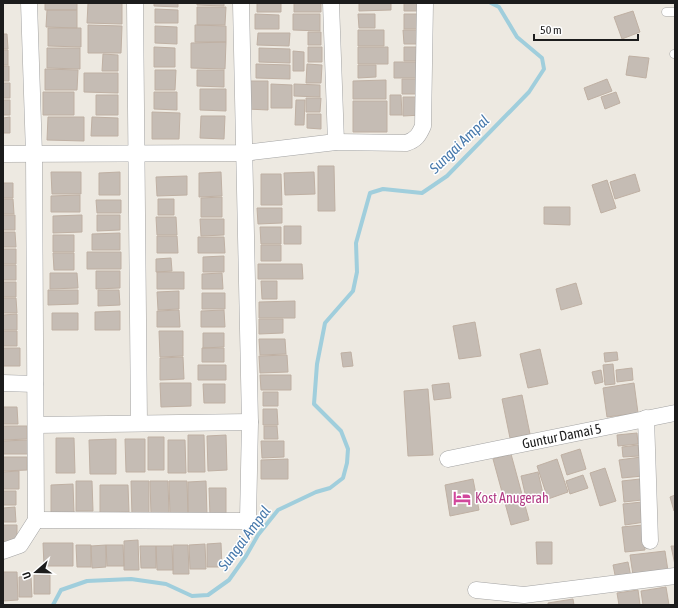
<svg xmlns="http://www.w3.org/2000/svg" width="678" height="608" viewBox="0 0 678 608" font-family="'Asap Condensed',sans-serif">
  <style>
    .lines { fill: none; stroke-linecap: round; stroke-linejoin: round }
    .stream { stroke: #a0cedc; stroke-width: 4 }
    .building { fill: #c5bcb4; stroke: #bfb0a3 }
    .service-casing { stroke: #a3a3a3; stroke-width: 9 }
    .minor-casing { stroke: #a3a3a3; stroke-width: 17 }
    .service { stroke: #fff; stroke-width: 8 }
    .minor { stroke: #fff; stroke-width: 16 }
    .labels { text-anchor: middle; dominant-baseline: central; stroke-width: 3; stroke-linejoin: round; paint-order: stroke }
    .street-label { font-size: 14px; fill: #1c1c1c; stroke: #fff }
    .hotel-label { font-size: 14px; fill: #b23c85; stroke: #fff; text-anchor: start }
    .water-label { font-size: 15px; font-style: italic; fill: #4779ac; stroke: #fff }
  </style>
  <rect width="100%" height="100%" fill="#ede9e1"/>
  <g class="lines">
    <path class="stream" d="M53,605l8,-15 26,-9 44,-2 35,5 26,12 16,-1 21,-15 17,-24 12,-21 20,-25 38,-18 14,-4 13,-10 4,-15 1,-14 -7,-18 -27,-27 3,-40 8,-41 28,-32 4,-19 -1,-29 14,-50 13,-4 39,4 25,-17 82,-84 15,-23 -2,-11 -25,-21 -18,-30 -8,-4"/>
  </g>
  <path class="building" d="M45,3h32v7h-32z
    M88,3h34v21l-35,-1z
    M154,3h24v4l-24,-1z
    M197,3h27v3l-27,-1z
    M257,3h24v9h-24z
    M294,3h27v9h-27z
    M359,3h32v7l-32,1z
    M404,3h14v8h-14z
    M197,7h29l-1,18h-28z
    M155,9l23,1v13h-23z
    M47,10h30v18l-31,-1z
    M633,11l7,21 -18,7 -8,-22z
    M255,14l24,1v14h-24z
    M293,14h27v17l-27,-1z
    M358,14h17v14h-16z
    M404,14h14v15h-14z
    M88,25l34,1 -1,27h-33z
    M195,25l31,1v16h-31z
    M155,26l22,1v17l-22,-1z
    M48,28h33v19l-33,-1z
    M358,30h26v16h-26z
    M403,30h15l1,14h-15z
    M308,32h13v13h-13z
    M258,33h32l-1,13 -32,-1z
    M3,34h4l1,15h-5z
    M226,42l-1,27 -34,-1v-25z
    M154,47l21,1v19h-21z
    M308,47h14v15h-14z
    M358,47h30v17h-30z
    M404,47h16v14h-16z
    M47,48h33v21l-33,-1z
    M259,48l31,1v14l-31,-1z
    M3,50h5v15h-5z
    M293,51l11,1v19h-11z
    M103,54l15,1v16h-16z
    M629,56l20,2 -3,20 -20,-3z
    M394,62h26v16h-26z
    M256,64l34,1v14l-34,-1z
    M307,64l15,1 -1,18h-15z
    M358,65h18v12l-18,1z
    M3,66h6v15h-6z
    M45,69l33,1 -1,20h-32z
    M155,70h21l-1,20h-20z
    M197,70h27v17l-27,-1z
    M84,73h34v20l-34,-1z
    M402,79h17v15h-17z
    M607,79l5,12 -24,9 -4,-12z
    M386,80v19h-33v-18z
    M248,81h20v29l-21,-1z
    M3,83h7v15h-7z
    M271,84l21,1v23h-21z
    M294,84l26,1v12l-26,-1z
    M200,89h26v22l-26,-1z
    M43,92h31v23h-31z
    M154,92h23v18l-23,-1z
    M616,92l4,11 -15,6 -4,-12z
    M96,95h22v20h-22z
    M390,95h11l1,20h-12z
    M403,97h18l1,18 -19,1z
    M306,98h15l-1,14h-14z
    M3,100h7v15h-7z
    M296,100h9l-1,25h-9z
    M353,101h34v31h-34z
    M152,112l28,1 -1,26h-27z
    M307,114h14v15l-14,-1z
    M201,116h24l-1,23 -24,-1z
    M10,117v16h-7v-15z
    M48,117h36v24l-37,-1z
    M92,117l26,1v18h-27z
    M318,166h16l1,45h-17z
    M51,172h30v22h-29z
    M120,172v23h-21v-22z
    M221,172l1,24 -23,1v-24z
    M314,172l1,22 -30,1 -1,-22z
    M261,174h20l1,31h-21z
    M635,174l5,17 -25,8 -5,-17z
    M187,176v19l-30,1 -1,-19z
    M607,180l9,28 -15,5 -9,-28z
    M3,183h10v15h-10z
    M80,195v17h-29v-16z
    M222,197v20h-21v-19z
    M3,199h10l1,15h-11z
    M158,199h16v16h-16z
    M96,200h25v13h-24z
    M544,207h26v18l-26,-1z
    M257,208h25v15l-24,1z
    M3,215h12v15h-12z
    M82,215v17l-29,1v-17z
    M97,215h23v15l-23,1z
    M156,217h20l1,18h-20z
    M200,219h24v16l-23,1z
    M284,226h17v18h-17z
    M260,227h21v17h-20z
    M3,232h12l1,15h-13z
    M120,233v17h-28v-16z
    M53,235h21v17h-21z
    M157,236h20l1,17h-21z
    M198,237h26l1,16h-27z
    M261,245h20v16h-20z
    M3,249h13v15h-13z
    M87,252h34v17h-34z
    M53,253h21v17h-20z
    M224,256v16h-21v-15z
    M171,258l1,13 -16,1v-13z
    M258,264h44l1,15h-45z
    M3,265h13v15h-13z
    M96,271h24v17l-24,1z
    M157,272h27v17h-27z
    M50,273h27l1,15 -28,1z
    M222,273l1,16h-21v-15z
    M261,281h16v18h-15z
    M3,282h13v15h-13z
    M576,283l6,21 -21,6 -5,-21z
    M48,290h30v14l-30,1z
    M98,290h21l1,15 -22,1z
    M179,291v18l-21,1 -1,-18z
    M202,293h23v16h-23z
    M3,298h13l1,15h-14z
    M295,301v17h-36v-16z
    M179,310l1,17h-23v-16z
    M224,310l1,17h-24v-16z
    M120,311v19h-25v-18z
    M52,313h26v17h-26z
    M17,314v16h-14v-15z
    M259,319h24v14l-24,1z
    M475,322l6,34 -22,3 -6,-33z
    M3,331h14v15h-14z
    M159,331h24v25l-23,1z
    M203,333h21v14l-21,1z
    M259,339h26l1,15 -26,1z
    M3,348h17v18h-17z
    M202,348h22v14h-22z
    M540,349l8,35 -20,4 -8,-34z
    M351,352l2,14 -10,1 -2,-14z
    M617,352l1,8 -13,2 -1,-9z
    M287,355l1,17 -28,1 -1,-17z
    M183,357l1,22 -24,1v-22z
    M613,364l2,20 -10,1 -2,-20z
    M198,365h28v15h-28z
    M632,368l1,12 -16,2 -1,-12z
    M601,370l2,12 -8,2 -3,-12z
    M260,375h31v15h-30z
    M160,383h31v23l-30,1z
    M449,383l2,15 -17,2 -2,-15z
    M634,383l4,30 -31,4 -4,-29z
    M203,384h22v19h-21z
    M428,389l5,66 -25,1 -4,-65z
    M263,392h15v14h-15z
    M522,395l8,39 -20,4 -8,-39z
    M3,407h14l1,17h-15z
    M263,409h14l1,16h-15z
    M3,426h24v13l-24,1z
    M264,426h13l1,13h-14z
    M637,433l1,11 -20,2 -1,-11z
    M188,435h16l1,37h-17z
    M226,435l1,35 -19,1 -1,-35z
    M148,437h16v33h-16z
    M56,438h18l1,35h-19z
    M116,439v35h-26l-1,-34z
    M125,439h20v33h-19z
    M28,440v14h-25v-13z
    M168,440h17l1,33h-18z
    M261,441h23v16l-22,1z
    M638,445l1,11 -16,1 -1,-10z
    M580,449l6,20 -19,6 -6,-20z
    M511,454l18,66 -18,5 -18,-66z
    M3,457h24v13l-24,1z
    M641,457l2,19 -21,2 -3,-18z
    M288,459v20h-27v-19z
    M557,459l11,33 -20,7 -11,-33z
    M605,468l11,33 -16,5 -10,-33z
    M19,471v18h-16v-17z
    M538,472l6,26 -17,4 -6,-26z
    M583,475l5,13 -18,6 -4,-13z
    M473,479l6,31 -29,6 -5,-31z
    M640,479l2,21 -18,2 -2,-21z
    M76,481h16l1,30h-17z
    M131,481h18v34l-17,1z
    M150,481h18l1,34h-18z
    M169,481h18l1,34h-18z
    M206,481l1,34h-19v-33z
    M73,484l1,29h-23v-28z
    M100,485h28l1,27 -29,1z
    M209,488h17v27l-16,1z
    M3,491h13v14h-13z
    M675,495v16h-1l-4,-14z
    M642,502l3,20 -20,3 -2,-21z
    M15,507l1,15h-13v-14z
    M3,525h14v16l-14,1z
    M643,525l2,25 -20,2 -3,-25z
    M138,540l1,30h-15v-29z
    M536,542h16v22h-15z
    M43,543h30v23h-29z
    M221,543l1,24h-15v-23z
    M205,544l1,25h-16l-1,-24z
    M76,545h15v22h-14z
    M106,545v22l-14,1 -1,-22z
    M106,545h17l1,21h-17z
    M173,545h15l1,29h-16z
    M140,546h16v22h-15z
    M156,546h16l1,24h-16z
    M671,546h4v19z
    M665,551l3,20 -35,4 -3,-20z
    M628,562l3,15 -15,3 -3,-15z
    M3,572h14l1,28 -15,1z
    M34,575h16v19h-16z
    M31,576l1,21h-13v-20z
    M666,587l3,18h-26l-2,-14z
    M638,590l2,15h-21l-2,-12z
    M573,599l1,6h-26v-2z"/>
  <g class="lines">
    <g class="service-casing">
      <path id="service" d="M666,12h9
        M674,54h1"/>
    </g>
    <g class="minor-casing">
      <g id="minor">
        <path d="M135,3l4,420"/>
        <path d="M331,3l5,139"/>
        <path d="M3,154l241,-1 92,-11 70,1c10,-3 13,-8 17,-17l2,-123"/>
        <path d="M3,383l32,1"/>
        <path d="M646,418l4,123"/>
        <path d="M36,425l214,-3"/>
        <path id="s1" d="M448,459l227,-46"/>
        <path d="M36,520l211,1 1,-2 2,-97 -9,-419"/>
        <path d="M3,551l17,-6 16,-25 -2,-366 -5,-151"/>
        <path d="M476,590l48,5 151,-19"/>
      </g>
    </g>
    <use href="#service" class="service"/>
    <use href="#minor" class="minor"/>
  </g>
  <defs>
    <g id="hotel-bare" transform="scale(1.38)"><path d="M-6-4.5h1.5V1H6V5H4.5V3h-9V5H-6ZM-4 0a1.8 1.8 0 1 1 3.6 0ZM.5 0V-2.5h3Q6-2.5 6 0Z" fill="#d1479c" stroke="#fff" stroke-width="2.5" paint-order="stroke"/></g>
  </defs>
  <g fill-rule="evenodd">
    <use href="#hotel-bare" x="462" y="498"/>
  </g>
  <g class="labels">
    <g class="street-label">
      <text stroke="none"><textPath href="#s1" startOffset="116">Guntur Damai 5</textPath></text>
    </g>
    <g class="hotel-label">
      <text x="475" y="498">Kost Anugerah</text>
    </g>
    <g class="water-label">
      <text transform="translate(459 144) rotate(-44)">Sungai Ampal</text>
      <text transform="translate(244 538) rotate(-53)">Sungai Ampal</text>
    </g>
  </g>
  <rect width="678" height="608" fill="none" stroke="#1c1c1c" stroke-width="8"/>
  <g transform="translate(36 572) rotate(250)" stroke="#ffffff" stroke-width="3" paint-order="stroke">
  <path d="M0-3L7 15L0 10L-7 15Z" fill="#1c1c1c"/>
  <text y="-6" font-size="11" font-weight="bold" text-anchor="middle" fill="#1c1c1c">U</text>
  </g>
  <path d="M534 34v6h104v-6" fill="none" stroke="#1c1c1c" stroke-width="2"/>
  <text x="540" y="34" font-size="12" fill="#1c1c1c" stroke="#ffffff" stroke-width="3" paint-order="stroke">50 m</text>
</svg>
